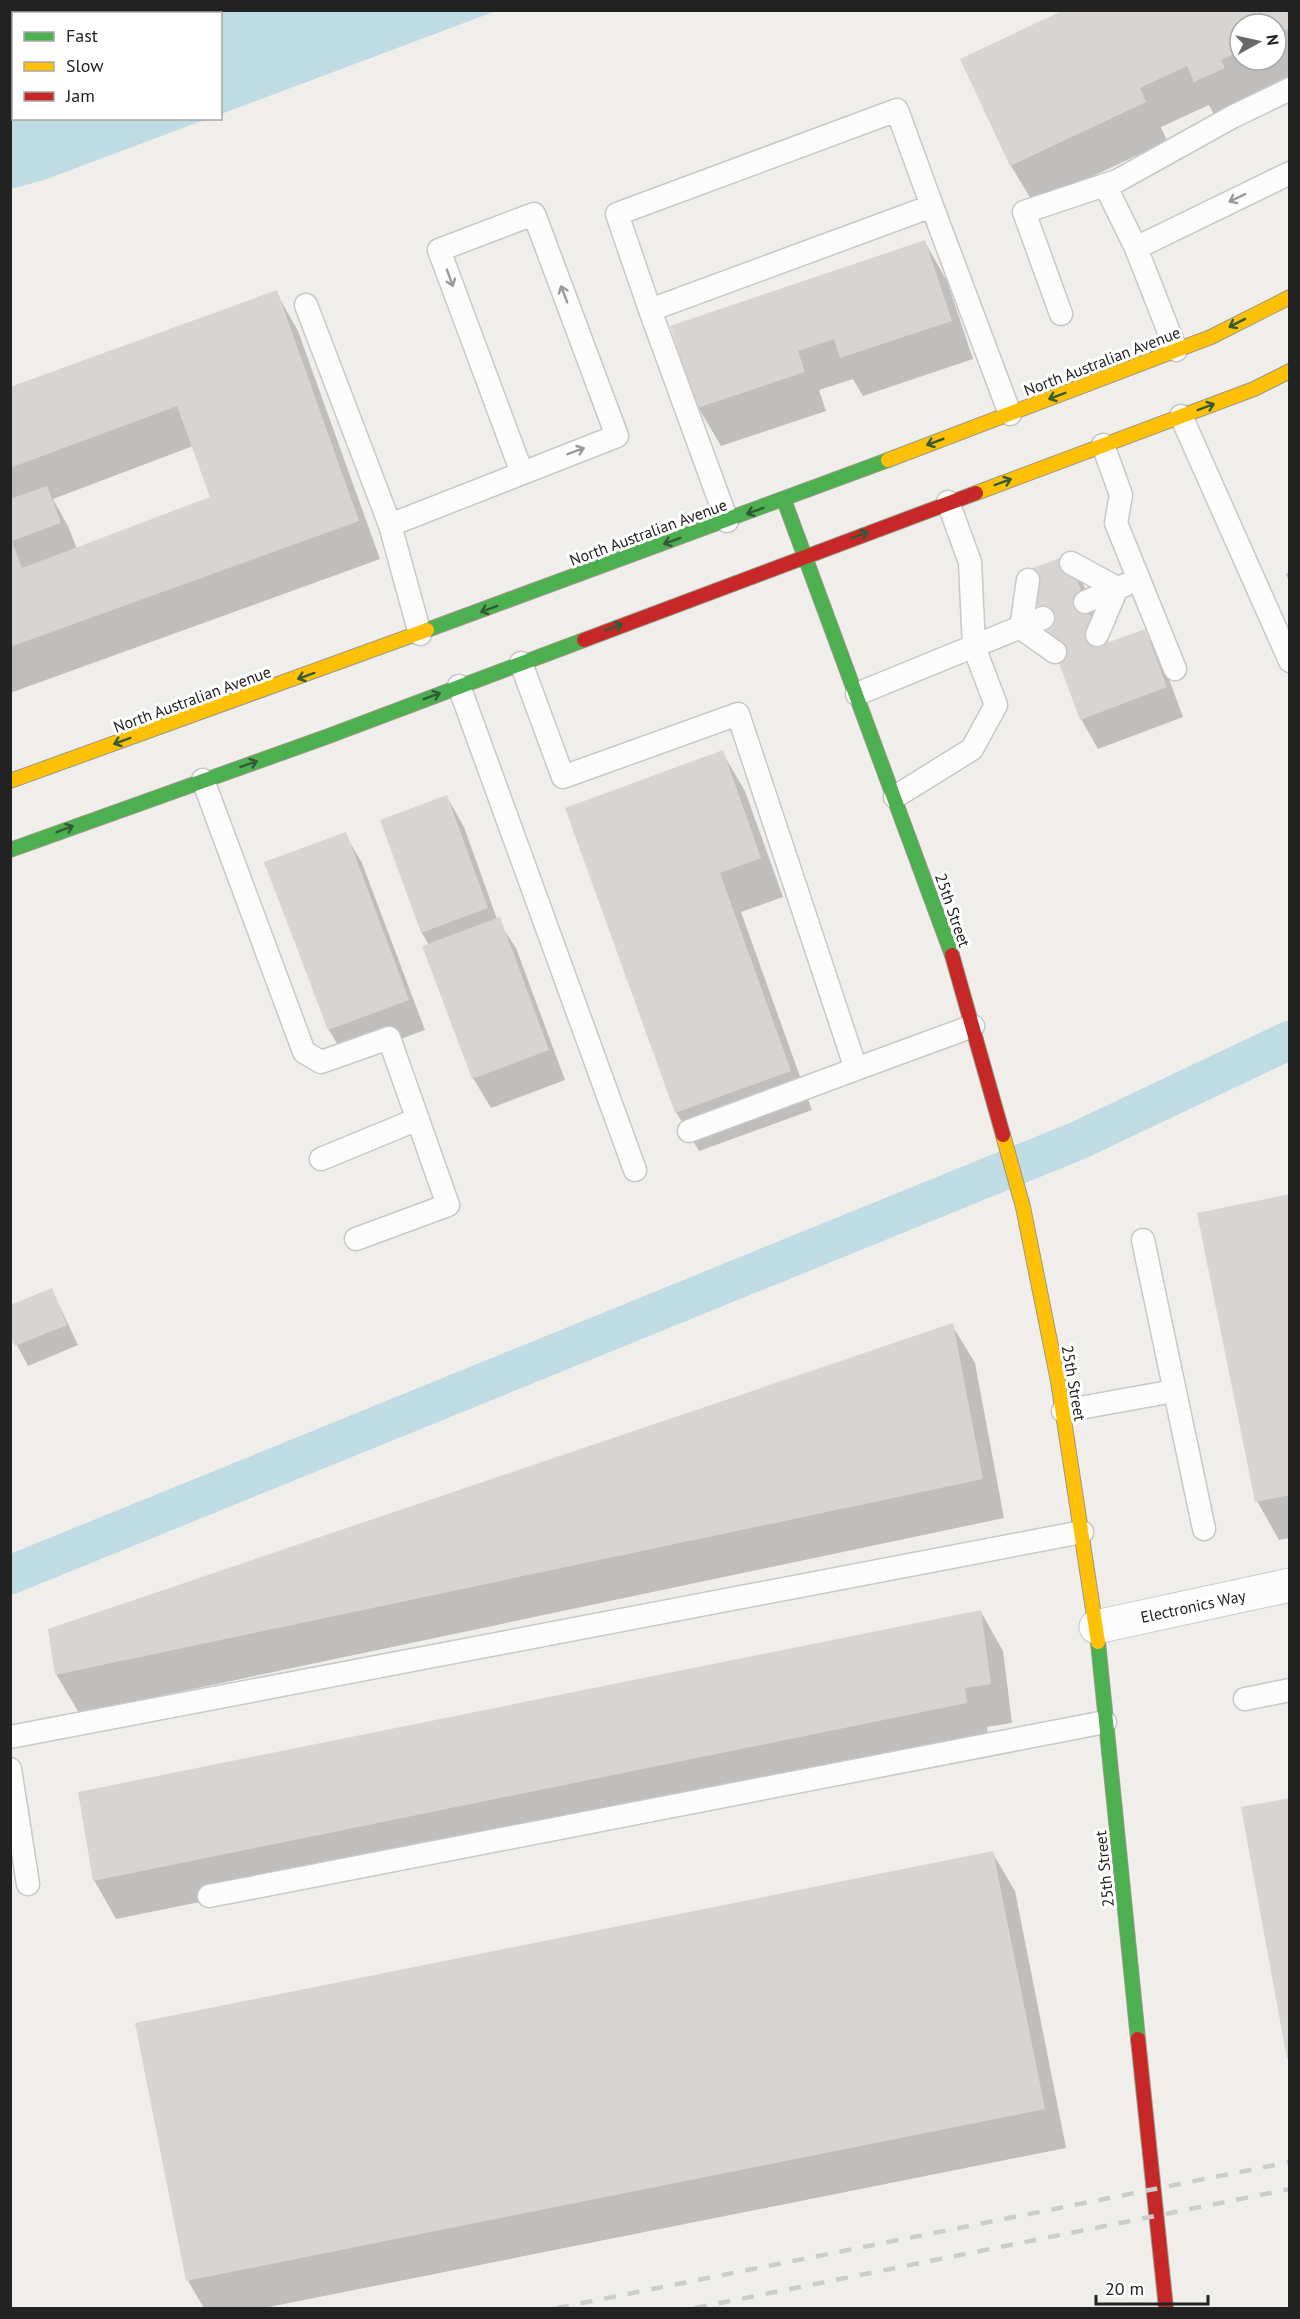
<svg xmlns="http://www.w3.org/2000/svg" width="1300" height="2319" viewBox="0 0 1300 2319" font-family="'PT Sans',sans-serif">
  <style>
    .water { fill: #bfdbe3 }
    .shadow { fill: #0003; fill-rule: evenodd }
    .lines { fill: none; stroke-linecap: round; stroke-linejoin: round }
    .canal { stroke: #bfdbe3; stroke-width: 39 }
    .building { fill: #d7d4d2 }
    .lane-casing { stroke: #c9c8c7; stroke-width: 25 }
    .street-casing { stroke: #c9c8c7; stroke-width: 35 }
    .fast-casing { stroke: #999a82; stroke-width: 16 }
    .slow-casing { stroke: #999a82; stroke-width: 16 }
    .jam-casing { stroke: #999a82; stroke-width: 16 }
    .lane { stroke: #fdfcfc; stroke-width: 22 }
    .street { stroke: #fdfcfc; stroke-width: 33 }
    .fast { stroke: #4caf50; stroke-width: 14 }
    .slow { stroke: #ffc107; stroke-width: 14 }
    .jam { stroke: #c62828; stroke-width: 14 }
    .rail { stroke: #ccc; stroke-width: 4.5; stroke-dasharray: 12 12; stroke-linecap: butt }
    .oneway { stroke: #9a9a9a }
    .oneway2 { stroke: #335a34 }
    .labels { text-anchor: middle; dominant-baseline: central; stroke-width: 6; stroke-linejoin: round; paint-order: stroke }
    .street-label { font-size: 16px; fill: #222; stroke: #fff }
  </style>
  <rect width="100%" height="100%" fill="#f0eeeb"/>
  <path class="water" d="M11,10h485v1l-275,103 -1,-100h-206v104l193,1 -163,61 -33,9z"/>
  <path class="shadow" d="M1067,10h223v66l-48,23 4,8 -29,13 -8,-15 -48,22 6,14 -133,63 -23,-38 -49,-106zM1240,24h36v36h-36z
    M925,242l22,39 26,78 -110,37 -10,-17 -34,11 7,21 -105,35 -23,-39z
    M276,292l22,39 82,228 -370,134v-304zM193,446l19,52 -135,51 -9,-23 -15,-27z
    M1067,557l17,29 22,59 38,-14 18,29 21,57 -85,32 -17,-30z
    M1290,572v12l-4,-10z
    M722,752l23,39 38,106 -42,15 71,198 -113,41 -23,-39z
    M447,797l17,30 33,92 19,29 49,132 -74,28 -18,-30 -49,-132 5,-1 -7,-12 -41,-112z
    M345,834l17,29 63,167 -79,29 -17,-29 -63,-167z
    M1290,1196v342l-11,2 -22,-39z
    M52,1290l26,55 -50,21 -18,-34z
    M952,1325l23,38 29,155 -925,195 -23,-39z
    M981,1612l22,39 9,72 -25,4 2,14 -873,178 -22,-39z
    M992,1852l23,39 51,257 -802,160h-60l-16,-27z"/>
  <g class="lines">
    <path class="canal" d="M10,1575l1067,-434 213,-101"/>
  </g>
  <path class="building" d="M1064,10h223l3,18 -14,6v-10h-36v27l-19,9 4,8 -31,14 -7,-16 -47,22 6,14 -136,64 -50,-107z
    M925,240l27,81 -112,37 -6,-19 -36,12 7,21 -108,36 -27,-82z
    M277,290l82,231 -349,126v-148l37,-13 14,37 -49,18 10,27 188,-71 -33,-91 -167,62v-81z
    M1068,555l33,90 44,-16 22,58 -87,33 -55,-149z
    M723,750l38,108 -41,15 71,198 -116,42 -110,-305z
    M447,795l41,113 -67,25 -41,-113z
    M346,832l63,168 -81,30 -64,-168z
    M500,917l49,133 -77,29 -50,-133z
    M1290,1194v301l-35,7 -58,-289z
    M52,1288l15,37 -52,21 -5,-11v-30z
    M953,1323l30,156 -928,196 -7,-46z
    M981,1610l10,74 -26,4 2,15 -874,178 -15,-89z
    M1290,1798v260l-3,1 -46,-252z
    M993,1851l52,258 -859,172 -51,-258z"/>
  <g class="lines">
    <g class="lane-casing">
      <path id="lane" d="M1105,185l31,63 40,102
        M1136,248l154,-75
        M306,305l84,220 30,109
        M650,310l-33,-96 280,-104 35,96
        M1061,314l-37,-102 93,-31 115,-64 58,-28
        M1181,416l109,245
        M1103,445l18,50 -5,28 59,146
        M727,521l-77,-211 282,-104 78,208
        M390,525l227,-89 -83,-222 -95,36 83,223
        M1071,563l46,25 -20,47
        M1028,580l-7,48 34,24
        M1085,602l40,-17
        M521,663l42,114 175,-63 118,355 117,-43
        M459,686l176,484
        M857,694l186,-76
        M203,780l101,272 17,10 68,-24 59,167 -92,34
        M895,797l77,-48 24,-44 -22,-58 -4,-85 -22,-60
        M689,1131l167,-62
        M321,1159l97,-40
        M1143,1240l61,289
        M1063,1411l111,-20
        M1245,1699l45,-9
        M10,1737l1072,-205
        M10,1769l18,115
        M209,1896l896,-174"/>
    </g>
    <g class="street-casing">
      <path id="street" d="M1096,1627l194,-42"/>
    </g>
    <g class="fast-casing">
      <path id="fast" d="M784,500l168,455
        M427,630l461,-170
        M10,850l316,-113 258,-97
        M1098,1642l40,397"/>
    </g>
    <g class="slow-casing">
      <path id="slow" d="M888,460l323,-123 79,-40
        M976,493l278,-104 36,-18
        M10,781l417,-151
        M1003,1135l20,72 35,174 40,261"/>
    </g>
    <g class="jam-casing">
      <path id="jam" d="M584,640l392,-147
        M952,955l51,180
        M1138,2039l28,269"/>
    </g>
    <use href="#lane" class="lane"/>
    <use href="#street" class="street"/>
    <use href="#fast" class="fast"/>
    <use href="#slow" class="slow"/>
    <use href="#jam" class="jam"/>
    <path class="rail" d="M557,2308l733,-146
      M695,2308l595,-119"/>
  </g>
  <defs><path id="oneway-shaft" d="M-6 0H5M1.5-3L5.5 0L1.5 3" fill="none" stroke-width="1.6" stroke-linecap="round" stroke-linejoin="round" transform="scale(1.5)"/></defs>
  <g class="oneway">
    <use href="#oneway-shaft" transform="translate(1237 198) rotate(154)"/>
    <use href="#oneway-shaft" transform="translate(450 278) rotate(70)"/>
    <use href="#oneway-shaft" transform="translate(564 294) rotate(-111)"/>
    <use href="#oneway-shaft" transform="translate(576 451) rotate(-21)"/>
  </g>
  <g class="oneway2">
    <use href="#oneway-shaft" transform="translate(1237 323) rotate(153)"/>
    <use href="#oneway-shaft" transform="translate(1057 396) rotate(159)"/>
    <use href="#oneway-shaft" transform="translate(1206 407) rotate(-20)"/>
    <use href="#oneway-shaft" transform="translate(935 442) rotate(159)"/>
    <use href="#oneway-shaft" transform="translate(1003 482) rotate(-20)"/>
    <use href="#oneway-shaft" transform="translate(755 511) rotate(160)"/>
    <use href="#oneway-shaft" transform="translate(860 535) rotate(-20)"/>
    <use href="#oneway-shaft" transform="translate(672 541) rotate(160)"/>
    <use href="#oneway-shaft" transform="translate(489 609) rotate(160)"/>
    <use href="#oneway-shaft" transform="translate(614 627) rotate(-21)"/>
    <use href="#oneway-shaft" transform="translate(306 676) rotate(160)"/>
    <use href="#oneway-shaft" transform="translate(432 696) rotate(-21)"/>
    <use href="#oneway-shaft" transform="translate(122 741) rotate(160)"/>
    <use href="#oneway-shaft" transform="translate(249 764) rotate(-19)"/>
    <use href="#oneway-shaft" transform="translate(65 829) rotate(-21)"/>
  </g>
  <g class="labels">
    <g class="street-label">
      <text transform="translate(1102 361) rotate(-21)">North Australian Avenue</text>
      <text transform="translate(648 532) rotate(-20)">North Australian Avenue</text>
      <text transform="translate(192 699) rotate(-20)">North Australian Avenue</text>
      <text transform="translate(953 910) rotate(71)">25th Street</text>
      <text transform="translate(1074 1383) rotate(80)">25th Street</text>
      <text transform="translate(1193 1606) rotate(-12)">Electronics Way</text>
      <text transform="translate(1104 1869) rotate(-96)">25th Street</text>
    </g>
  </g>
  <rect width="1300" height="2319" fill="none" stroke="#222222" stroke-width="24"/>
  <rect x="12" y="12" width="210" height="108" fill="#ffffff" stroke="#a7a7a7" stroke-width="1.5"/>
  <rect x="24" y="32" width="30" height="9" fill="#4caf50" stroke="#a7a7a7" stroke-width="1.5"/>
  <text x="66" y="42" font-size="18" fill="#222222">Fast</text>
  <rect x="24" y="62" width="30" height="9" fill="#ffc107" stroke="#a7a7a7" stroke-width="1.5"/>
  <text x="66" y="72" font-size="18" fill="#222222">Slow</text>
  <rect x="24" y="92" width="30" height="9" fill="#c62828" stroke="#a7a7a7" stroke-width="1.5"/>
  <text x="66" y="102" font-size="18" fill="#222222">Jam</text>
  <g transform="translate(1258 42) rotate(82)"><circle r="28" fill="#ffffff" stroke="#a7a7a7" stroke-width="1.5"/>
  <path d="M0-4.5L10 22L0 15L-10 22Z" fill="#6a6968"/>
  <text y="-9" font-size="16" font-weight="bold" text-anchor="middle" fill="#222222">N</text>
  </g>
  <path d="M1096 2295v9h112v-9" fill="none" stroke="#222222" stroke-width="3"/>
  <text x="1105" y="2295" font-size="18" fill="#222222" stroke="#ffffff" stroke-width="4.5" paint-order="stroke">20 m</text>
</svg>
